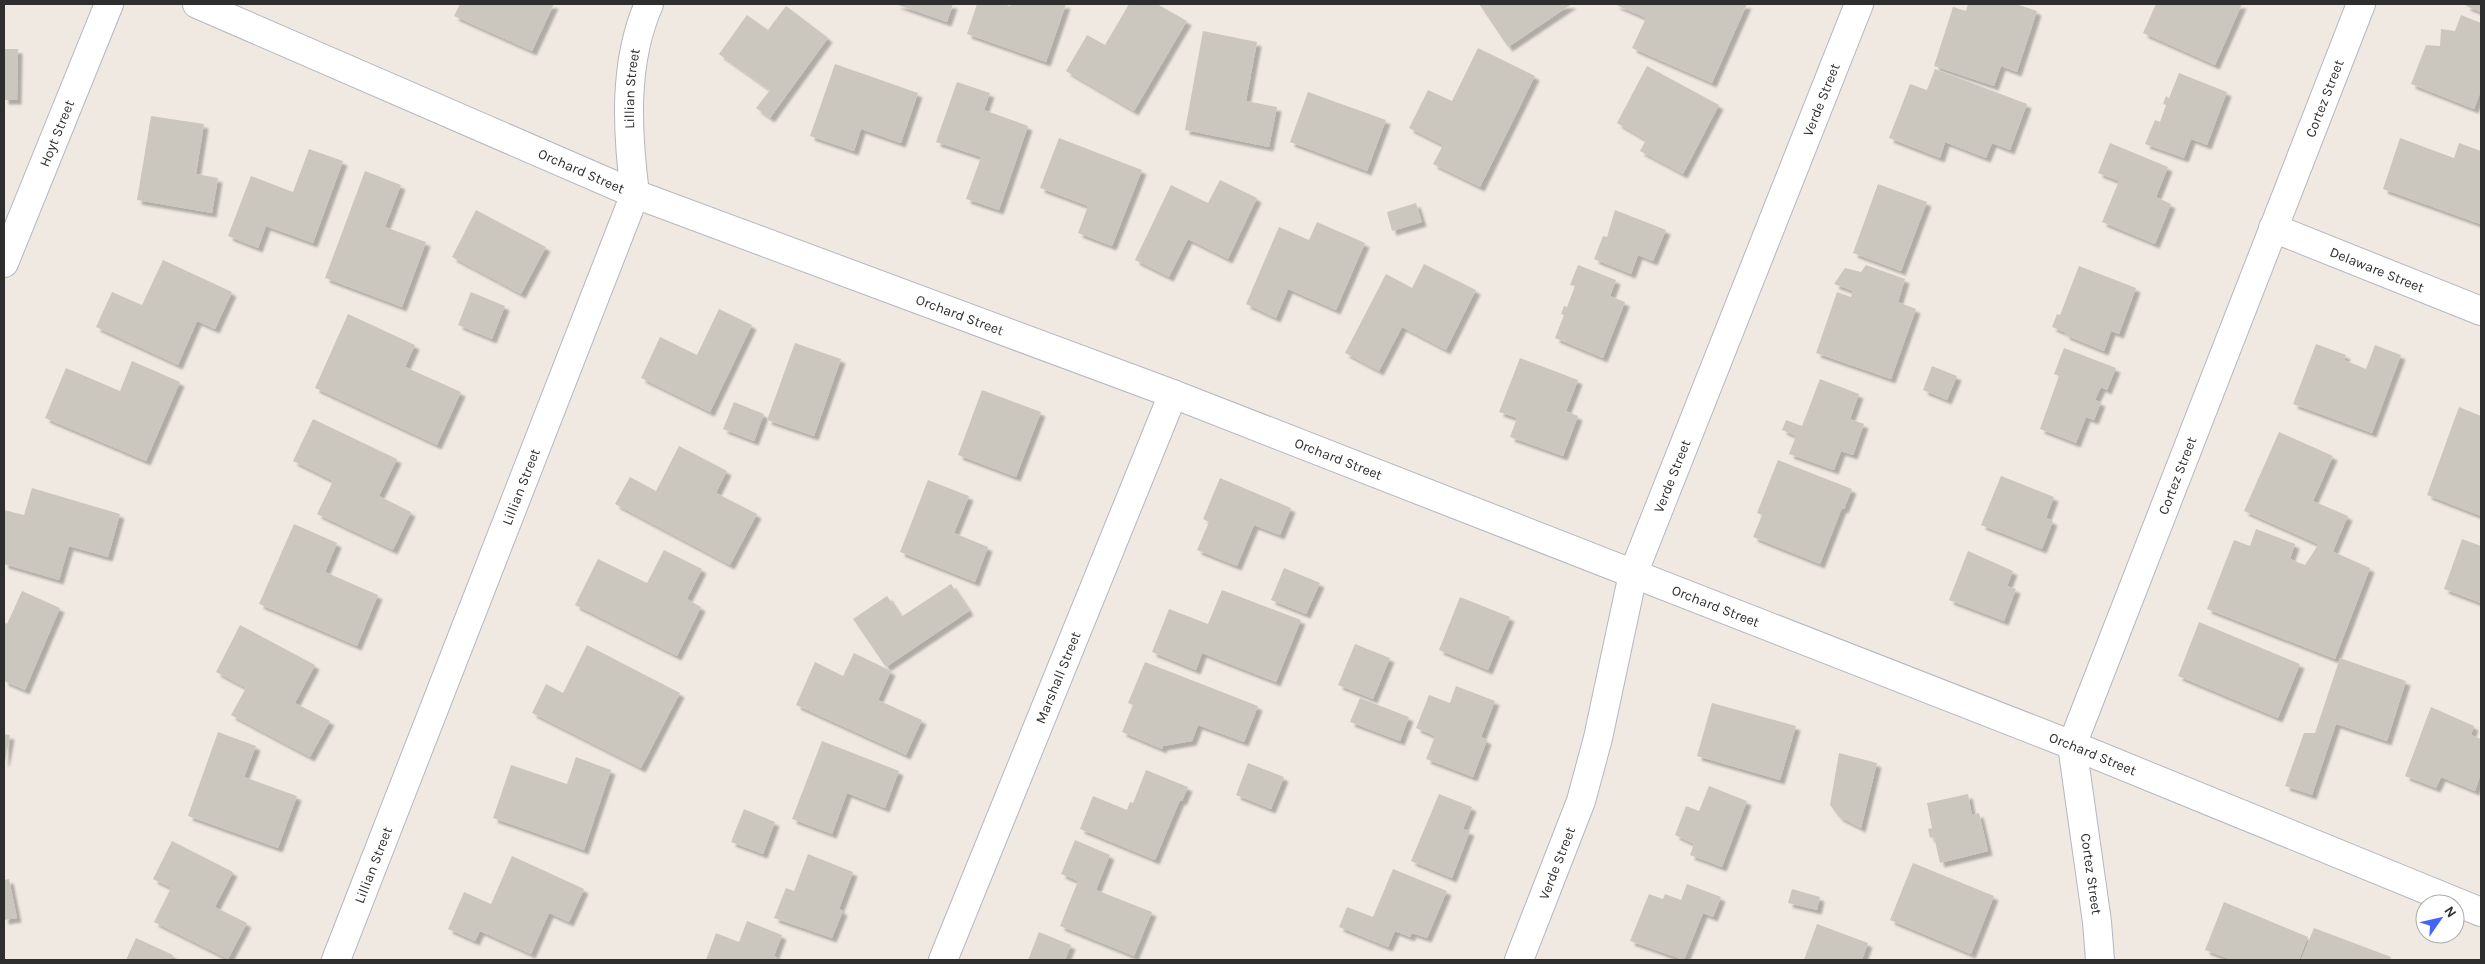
<svg xmlns="http://www.w3.org/2000/svg" width="2485" height="964" viewBox="0 0 2485 964" font-family="Karla,sans-serif">
  <style>
    .building { fill: #cbc7bf; filter: url(#shadow) }
    .lines { fill: none; stroke-linecap: round; stroke-linejoin: round }
    .street-casing { stroke: #b4b7c1; stroke-width: 30 }
    .street { stroke: #fff; stroke-width: 28 }
    .labels { text-anchor: middle; dominant-baseline: central; stroke-width: 5; stroke-linejoin: round; paint-order: stroke }
    .street-label { font-size: 14px; fill: #2e2e2e; stroke: #fff }
  </style>
  <defs>
    <filter id="shadow"><feDropShadow dx="4.5" dy="4.5" stdDeviation="1" flood-color="#0004"/></filter>
  </defs>
  <rect width="100%" height="100%" fill="#efe9e1"/>
  <path class="building" d="M460,4h94l-22,47 -78,-35z
    M895,4h58l-6,18z
    M977,4h26l7,2 1,-2h55l-20,58 -79,-28z
    M1129,4h28l30,17 -53,90 -68,-40 21,-36 18,10z
    M1479,4h93l-64,43z
    M1614,4h133l-35,79 -80,-35 14,-30z
    M1968,4h48l21,7 -20,61 -16,-6 -7,20 -60,-20 19,-59 13,4z
    M2156,4h86l-27,61 -72,-32z
    M2466,4h15v8l-15,-6z
    M786,6l42,32 -58,80 -14,-10 14,-18 -51,-36 28,-39 21,15z
    M2461,15l20,8v67l-7,19 -63,-25 15,-39 14,1 1,-17 14,2z
    M1203,31l54,11 -11,59 31,6 -8,40 -84,-17z
    M1478,48l57,28 -55,111 -47,-23 10,-19 -34,-17 19,-38 24,11z
    M4,49h14l-1,51h-13z
    M835,64l83,29 -17,50 -40,-14 -7,22 -44,-15z
    M1647,66l72,39 -36,69 -43,-23 6,-11 -29,-17z
    M1935,69l92,35 -17,46 -18,-7 -6,15 -41,-16 -5,16 -51,-20 21,-54 17,6z
    M2179,73l48,19 -20,53 -16,-6 -7,19 -39,-14 10,-24 5,2 6,-17 -3,-1 3,-8 3,2z
    M957,82l33,11 -6,17 44,16 -29,84 -33,-11 15,-42 -45,-15z
    M1308,92l78,28 -19,51 -77,-29z
    M151,116l53,8 -8,50 22,4 -6,35 -75,-13z
    M1059,138l83,32 -30,76 -34,-13 10,-27 -48,-18z
    M2400,138l54,20 5,-15 22,8 -1,73 -97,-35z
    M2110,143l58,24 -12,30 15,7 -16,40 -53,-22 17,-41 -21,-8z
    M309,149l34,12 -30,82 -47,-17 -8,22 -30,-12 23,-60 42,16z
    M365,171l36,14 -16,42 41,15 -24,65 -77,-29z
    M1220,180l37,18 -29,61 -40,-20 -19,38 -34,-17 36,-75 37,18z
    M1878,184l49,18 -26,69 -48,-18z
    M1416,203l6,19 -30,9 -5,-19z
    M476,210l70,37 -25,47 -69,-37z
    M1615,210l51,20 -13,31 -15,-6 -7,19 -37,-15 9,-23 4,1z
    M1317,222l48,21 -29,67 -48,-21 -12,29 -30,-14 33,-77 30,13z
    M163,260l69,32 -17,37 -18,-8 -19,44 -82,-38 16,-35 30,13z
    M1424,264l52,26 -30,60 -44,-23 -23,44 -34,-18 41,-79 26,14z
    M1578,265l38,15 -6,16 15,6 -22,56 -48,-20 9,-23 -3,-1 3,-8 3,1 8,-21 -5,-1z
    M1866,265l39,14 -7,23 18,7 -25,70 -75,-26 21,-61 14,5 2,-6 -19,-7 11,-16 16,4z
    M2079,266l57,22 -17,46 -8,-3 -7,20 -39,-16 1,-2 -14,-6 5,-13 3,1z
    M471,292l34,14 -13,33 -34,-14z
    M719,309l33,16 -42,87 -69,-34 19,-41 37,18z
    M348,314l67,31 -10,22 56,25 -24,53 -122,-57z
    M795,343l46,16 -27,77 -47,-16z
    M2316,344l30,11 -2,5 22,9 9,-24 26,10 -29,78 -79,-29z
    M2064,348l52,20 -9,22 -6,-3 -6,13 6,2 -7,18 -8,-3 -10,26 -36,-14 19,-53 -5,-2z
    M1520,358l58,22 -12,31 12,5 -15,40 -53,-19 7,-19 -18,-6z
    M132,361l48,21 -34,79 -101,-43 21,-50 54,23z
    M1932,366l25,10 -10,24 -24,-10z
    M1820,379l39,15 -9,25 14,5 -11,31 -12,-4 -7,19 -45,-16 7,-18 -14,-6 4,-10 16,6z
    M982,390l59,22 -25,65 -58,-22z
    M734,402l30,12 -10,27 -31,-12z
    M2459,407l22,9v100l-54,-21z
    M313,419l84,40 -18,37 32,16 -18,38 -76,-36 16,-33 -40,-20z
    M2279,432l54,24 -20,45 35,15 -15,35 -89,-40z
    M679,446l48,25 -11,22 41,21 -27,51 -115,-61 15,-27 26,14z
    M1778,460l74,29 -8,20 -2,-1 -22,56 -67,-27 9,-22 -5,-2z
    M2001,476l53,21 -8,21 7,3 -11,28 -61,-24z
    M1220,478l71,30 -11,27 -26,-10 -17,41 -40,-16 12,-28 -6,-3z
    M928,480l41,16 -15,37 34,14 -13,35 -75,-30z
    M32,488l88,26 -12,43 -39,-11 -10,34 -55,-16v-54l20,5z
    M294,524l43,19 -12,29 53,23 -21,51 -98,-42z
    M2256,529l39,15 -5,15 15,6 13,-20 52,23 -35,91 -128,-50 27,-69 16,6z
    M2462,539l19,7v57l-37,-14z
    M664,550l38,19 -15,30 14,8 -24,49 -102,-51 23,-46 49,24z
    M1968,551l45,20 -6,15 9,3 -12,32 -55,-21z
    M1284,568l36,15 -14,31 -35,-14z
    M951,584l18,27 -83,56 -33,-48 34,-23 14,21z
    M1222,590l79,30 -25,62 -74,-29 -6,17 -44,-18 17,-43 39,15z
    M22,591l38,17 -35,82 -21,-9v-59l3,2z
    M1460,597l50,20 -22,53 -49,-20z
    M2199,622l101,42 -22,54 -100,-42z
    M240,625l75,40 -20,38 35,18 -20,36 -79,-42 15,-27 -30,-16z
    M1355,644l35,14 -17,41 -35,-14z
    M587,645l93,48 -39,75 -109,-55 14,-29 17,9z
    M854,653l37,18 -13,29 44,20 -16,35 -110,-50 19,-43 28,14z
    M2340,658l66,23 -19,60 -51,-17 -24,71 -27,-9 19,-53h11z
    M1145,662l113,44 -14,36 -46,-17 -6,16 -29,5 -1,3 -40,-17 11,-27 -5,-2z
    M1456,686l39,15 -14,36 6,3 -14,37 -47,-18 9,-23 -19,-8 13,-33 21,8z
    M1360,698l49,19 -9,24 -50,-19z
    M1712,703l84,23 -16,54 -83,-24z
    M2431,707l43,19 -3,9 10,4v34l-6,18 -34,-14 -5,11 -31,-12z
    M218,732l38,14 -12,31 53,19 -19,52 -90,-32z
    M4,734l6,1 -5,27h-1z
    M822,741l77,30 -14,37 -38,-15 -15,41 -40,-15z
    M1839,753l38,10 -16,65 -22,-11 -9,-12z
    M576,757l35,13 -27,80 -91,-32 18,-53 56,19z
    M1248,763l36,14 -13,32 -35,-14z
    M1146,770l42,17 -6,14 -2,-1 -25,60 -75,-31 13,-33 34,14 3,-8 3,1z
    M1709,786l38,15 -25,66 -32,-12 4,-11 -19,-9 11,-29 13,5z
    M1439,794l33,13 -9,22 7,2 -18,47 -41,-17z
    M1968,794l4,21 7,-2 9,38 -48,12 -6,-26 -4,1 -2,-9 4,-1 -5,-25z
    M744,809l31,13 -12,32 -32,-12z
    M1075,840l35,15 -14,35 56,22 -18,44 -74,-30 18,-45 -17,-7z
    M172,841l61,31 -18,35 32,16 -19,36 -74,-37 17,-34 -18,-9z
    M808,854l45,18 -14,37 4,2 -11,27 -58,-20 12,-30 8,3z
    M512,856l72,33 -15,33 -20,-9 -18,41 -51,-23 -5,10 -27,-12 16,-37 27,12z
    M1913,863l81,33 -23,58 -81,-34z
    M1393,869l54,22 -20,47 -15,-5 -2,4 -15,-6 -7,16 -49,-20 8,-20 26,10z
    M9,879l8,39 -13,2v-40z
    M1687,884l34,13 -8,20 -10,-4 -19,47 -54,-19 19,-47 14,5 2,-5 16,6z
    M1792,889l28,8 -3,13 -29,-7z
    M2224,902l84,35 -9,23h-67l-27,-10z
    M747,921l35,14 -8,21 4,2 -1,2h-71l10,-27 23,9z
    M1817,924l51,19 -6,17h-58z
    M2314,928l77,29 -1,3h-89z
    M1039,932l32,13 -6,15h-37z
    M136,938l37,17 -2,5h-45z"/>
  <g class="lines">
    <g class="street-casing">
      <g id="street">
        <path id="s1" d="M197,4l438,190 538,200 899,351 409,167"/>
        <path id="s2" d="M2273,228l208,83"/>
        <path id="s3" d="M4,263l105,-259"/>
        <path id="s4" d="M336,960l299,-766c-8,-63 -12,-131 14,-190"/>
        <path id="s5" d="M943,960l230,-566"/>
        <path id="s6" d="M1519,960l62,-159 17,-63 35,-164 226,-570"/>
        <path id="s7" d="M2100,960l-3,-38 -25,-177 289,-741"/>
      </g>
    </g>
    <use href="#street" class="street"/>
  </g>
  <g class="labels">
    <g class="street-label">
      <text stroke="none"><textPath href="#s4" startOffset="928">Lillian Street</textPath></text>
      <text stroke="none"><textPath href="#s7" startOffset="911">Cortez Street</textPath></text>
      <text stroke="none"><textPath href="#s6" startOffset="914">Verde Street</textPath></text>
      <text stroke="none"><textPath href="#s3" startOffset="140">Hoyt Street</textPath></text>
      <text stroke="none"><textPath href="#s1" startOffset="419">Orchard Street</textPath></text>
      <text stroke="none"><textPath href="#s2" startOffset="112">Delaware Street</textPath></text>
      <text stroke="none"><textPath href="#s1" startOffset="824">Orchard Street</textPath></text>
      <text stroke="none"><textPath href="#s1" startOffset="1229">Orchard Street</textPath></text>
      <text stroke="none"><textPath href="#s7" startOffset="506">Cortez Street</textPath></text>
      <text stroke="none"><textPath href="#s6" startOffset="509">Verde Street</textPath></text>
      <text stroke="none"><textPath href="#s4" startOffset="508">Lillian Street</textPath></text>
      <text stroke="none"><textPath href="#s1" startOffset="1634">Orchard Street</textPath></text>
      <text stroke="none"><textPath href="#s5" startOffset="305">Marshall Street</textPath></text>
      <text stroke="none"><textPath href="#s1" startOffset="2039">Orchard Street</textPath></text>
      <text stroke="none"><textPath href="#s4" startOffset="102">Lillian Street</textPath></text>
      <text stroke="none"><textPath href="#s6" startOffset="104">Verde Street</textPath></text>
      <text transform="translate(2091 874) rotate(82)">Cortez Street</text>
    </g>
  </g>
  <rect width="2485" height="964" fill="none" stroke="#2e2e2e" stroke-width="10"/>
  <g transform="translate(2440 919) rotate(56)"><circle r="24" fill="#ffffff" stroke="#ababab"/>
  <path d="M0-4L9 19L0 12L-9 19Z" fill="#4264fb"/>
  <text y="-8" font-size="14" font-weight="bold" text-anchor="middle" fill="#2e2e2e">N</text>
  </g>
</svg>
